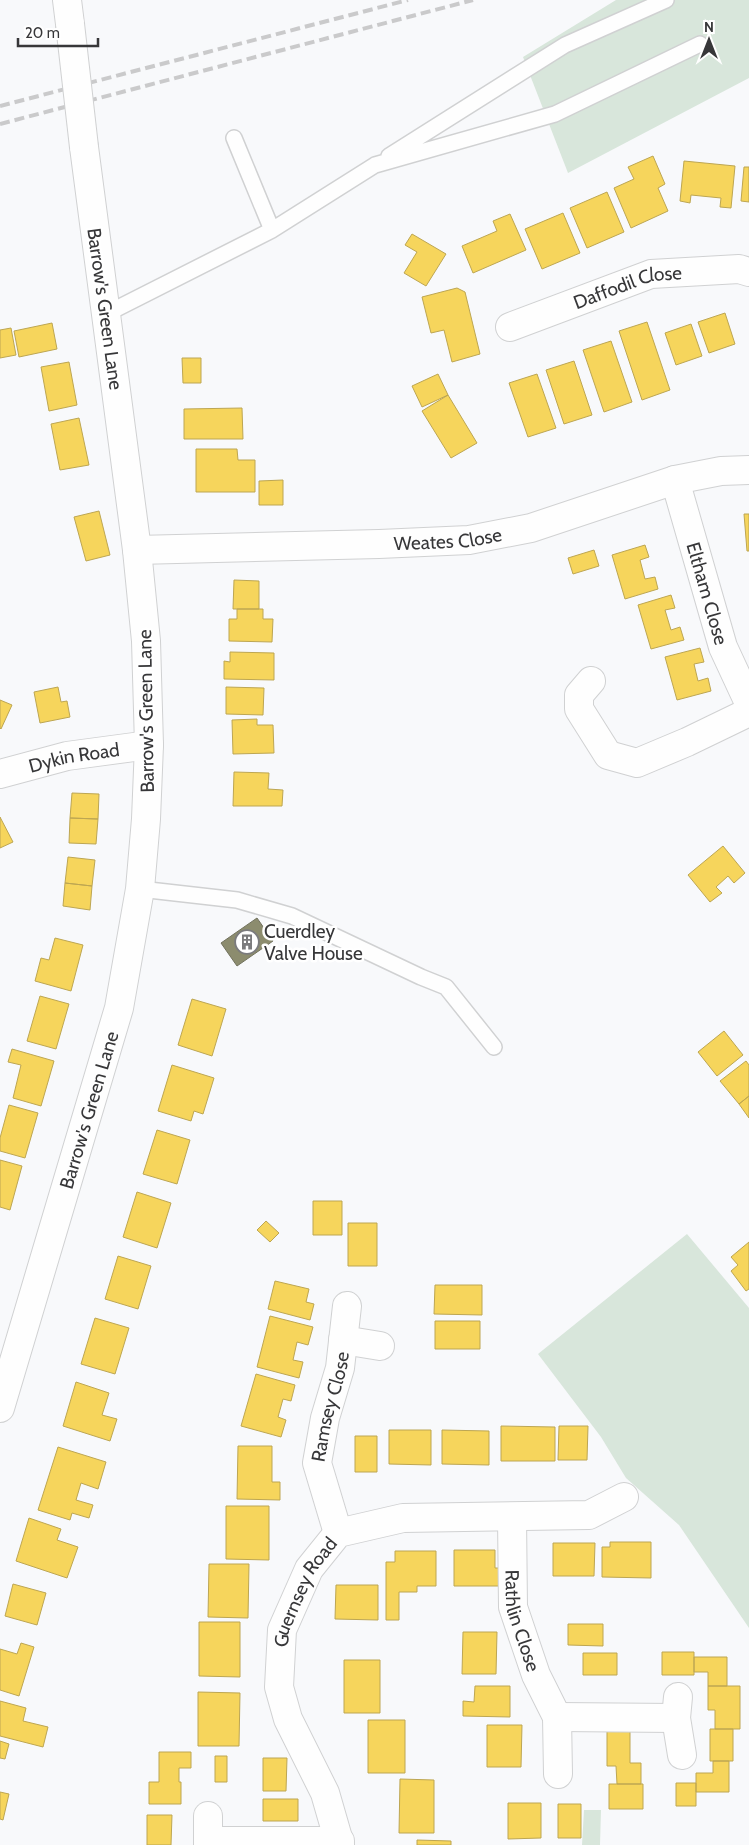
<svg xmlns="http://www.w3.org/2000/svg" width="749" height="1845" viewBox="0 0 749 1845" font-family="Cabin,sans-serif">
  <style>
    .green { fill: #d8e6db }
    .homes { fill: #f6d55c; stroke: #bda652 }
    .industry { fill: #8c8c6e; stroke: #72725e }
    .lines { fill: none; stroke-linecap: round; stroke-linejoin: round }
    .lane-casing { stroke: #d0d1d2; stroke-width: 18 }
    .street-casing { stroke: #d0d1d2; stroke-width: 30 }
    .secondary-casing { stroke: #d0d1d2; stroke-width: 30 }
    .lane { stroke: #fefefe; stroke-width: 15 }
    .street { stroke: #fefefe; stroke-width: 28 }
    .secondary { stroke: #fefefe; stroke-width: 28 }
    .rail { stroke: #cacacb; stroke-width: 4; stroke-dasharray: 10 5; stroke-linecap: butt }
    .secondary-bridge-casing { stroke: #d0d1d2; stroke-width: 30; stroke-linecap: butt }
    .secondary-bridge { stroke: #fefefe; stroke-width: 28 }
    .labels { text-anchor: middle; dominant-baseline: central; stroke-width: 5; stroke-linejoin: round; paint-order: stroke }
    .street-label { font-size: 19px; fill: #373739; stroke: #fff }
    .poi-label { font-size: 19px; fill: #373739; stroke: #fff; text-anchor: start }
  </style>
  <rect width="100%" height="100%" fill="#f8f9fb"/>
  <path class="green" d="M616,0h133v78l-181,95 -45,-116z
    M687,1234l62,74v320l-70,-103 -53,-47 -25,-41 -63,-83z
    M584,1810h17l-1,35h-18z"/>
  <path class="homes" d="M653,156l12,28 -7,4 10,23 -37,17 -17,-40 20,-9 -6,-12z
    M684,161l51,5 -4,42 -11,-1 1,-9 -30,-3 -1,8 -10,-2z
    M744,167h5v35l-8,-1z
    M607,192l17,40 -37,16 -17,-40z
    M563,213l17,40 -38,16 -17,-40z
    M510,214l16,36 -53,23 -11,-27 35,-15 -4,-10z
    M412,234l34,20 -20,32 -22,-13 13,-21 -12,-7z
    M457,288l8,4 15,62 -28,8 -8,-32 -13,3 -9,-36z
    M725,313l10,31 -26,9 -11,-31z
    M647,322l23,68 -28,10 -23,-69z
    M52,323l5,26 -38,8 -5,-26z
    M691,324l11,32 -26,9 -11,-32z
    M11,328l5,27 -16,3v-28z
    M611,341l21,61 -28,10 -21,-62z
    M182,358h19v25h-18z
    M574,361l18,54 -28,9 -18,-54z
    M69,362l8,43 -28,6 -8,-44z
    M438,374l10,21 -26,12 -10,-21z
    M537,374l19,54 -28,9 -19,-54z
    M448,395l29,48 -26,15 -29,-47z
    M242,408l1,31h-59v-30z
    M79,418l10,47 -29,5 -9,-46z
    M196,449h41l1,11h17v32h-59z
    M283,480v25h-24v-24z
    M99,511l11,44 -24,6 -12,-44z
    M744,514h5v37h-2z
    M645,545l4,12 -9,3 5,19 10,-2 3,12 -33,10 -13,-44z
    M594,550l5,16 -26,8 -5,-16z
    M234,580l25,1v28h-26z
    M671,595l4,13 -10,2 6,20 9,-3 4,13 -33,9 -13,-44z
    M237,609h26v10h10l-1,23 -43,-1v-22h8z
    M700,648l4,14 -10,2 4,17 10,-3 3,13 -34,9 -12,-43z
    M230,652l44,1v27l-50,-1v-18l6,1z
    M58,687l3,15 6,-1 3,16 -30,6 -6,-31z
    M226,687l38,1 -1,27 -37,-1z
    M0,700l12,5 -11,24 -1,-1z
    M257,719v6h16l1,28 -41,1 -1,-34z
    M234,772l35,1 -1,16 15,1 -1,16h-49z
    M72,793l27,1 -1,25 -28,-1z
    M0,817l13,25 -13,6z
    M70,818l28,1 -2,25 -27,-1z
    M723,846l22,27 -11,10 -6,-7 -12,11 6,6 -12,9 -22,-27z
    M68,857l27,3 -3,26 -27,-3z
    M65,883l27,3 -2,24 -27,-4z
    M55,938l28,7 -12,46 -36,-10 6,-23 8,2z
    M40,996l29,8 -13,45 -29,-8z
    M192,999l34,10 -14,47 -34,-11z
    M724,1031l19,24 -26,21 -19,-24z
    M12,1049l42,12 -13,45 -28,-8 8,-33 -13,-3z
    M746,1061l3,4v31l-10,8 -19,-23z
    M172,1065l42,13 -11,36 -9,-3 -3,10 -33,-10z
    M749,1096v22l-10,-14z
    M9,1105l29,8 -13,45 -25,-7v-13z
    M157,1130l33,10 -13,44 -34,-10z
    M0,1160l22,6 -12,44 -10,-3z
    M137,1192l34,11 -14,45 -34,-11z
    M313,1201h29v34h-29z
    M266,1221l13,12 -9,9 -13,-12z
    M348,1223h29v43h-29z
    M749,1242v47l-3,2 -15,-20 7,-6 -7,-8z
    M118,1256l33,10 -13,43 -33,-10z
    M275,1281l34,8 -3,13 8,2 -4,16 -42,-11z
    M435,1285h47v30l-48,-1z
    M270,1316l43,11 -5,18 -11,-3 -4,18 10,2 -4,16 -42,-11z
    M95,1318l34,10 -14,46 -34,-10z
    M435,1321h45v28h-45z
    M256,1374l39,11 -4,16 -8,-2 -5,18 8,3 -5,17 -40,-11z
    M76,1382l33,11 -7,22 15,4 -7,22 -47,-15z
    M501,1426l54,1v34h-54z
    M559,1426h29l-1,34h-29z
    M389,1430h42v35l-42,-1z
    M442,1430l47,1v34l-47,-1z
    M355,1436h22v36h-22z
    M238,1446h34v36h8v18l-43,-1z
    M58,1447l48,15 -8,27 -17,-6 -5,17 17,5 -4,13 -17,-5 -2,7 -32,-10z
    M226,1506h43v54l-43,-1z
    M29,1518l32,11 -4,11 21,7 -11,31 -51,-17z
    M610,1542h41v36l-49,-1v-30h8z
    M553,1543h42l-1,33h-41z
    M454,1550h41v18h10v18h-51z
    M395,1551h41v35h-19v6h-18v28h-13v-58h9z
    M209,1564h40l-1,54 -40,-1z
    M13,1584l33,9 -9,32 -32,-9z
    M336,1585h42v35l-43,-1z
    M199,1622h41v55l-41,-1z
    M568,1624h35v22l-35,-1z
    M463,1632h34l-1,42h-34z
    M21,1643l13,4 -15,49 -19,-6v-41l17,5z
    M662,1652h32v23h-32z
    M583,1653h34v22h-34z
    M694,1657h33v29h-19v-14h-14z
    M344,1660h36v53h-36z
    M475,1686h35v31l-47,-1v-15l11,1z
    M708,1686h32v43h-25v-19h-7z
    M198,1692l42,1 -1,53h-41z
    M0,1701l26,7 -3,13 25,6 -5,20 -43,-11z
    M368,1720h37v53h-37z
    M487,1725h35l-1,42h-34z
    M710,1729h23v32h-23z
    M607,1731h23v32h11v21h-24l-1,-18h-9z
    M0,1741l9,3 -4,15 -5,-1z
    M159,1752h32v16h-12v14h2v22h-32v-22h10z
    M215,1756h12v26h-12z
    M263,1758h24l-1,33h-23z
    M713,1761h16v31h-33v-19h17z
    M400,1779l34,1v53h-35z
    M676,1783h20v23h-20z
    M609,1784h34v25h-34z
    M0,1792l9,2 -6,26 -3,-1z
    M263,1799h35v22h-35z
    M508,1803h33v35l-33,1z
    M558,1804h23v34h-23z
    M147,1815h25l-1,30h-24z
    M417,1840l34,1v4h-34z"/>
  <path class="industry" d="M257,918l16,23 -36,25 -16,-23z"/>
  <g class="lines">
    <g class="lane-casing">
      <path id="lane" d="M234,138l38,92
        M389,156l176,-111 101,-45
        M106,314l166,-84 103,-65 180,-51 145,-70
        M140,889l97,11 55,16 129,61 25,10 48,60"/>
    </g>
    <g class="street-casing">
      <g id="street">
        <path id="s1" d="M510,327l141,-53 88,-5 10,3"/>
        <path id="s2" d="M675,480l48,167 26,56"/>
        <path d="M591,681l-12,14v14l29,46 29,8 50,-21 62,-30"/>
        <path d="M343,1340l37,6"/>
        <path id="s3" d="M512,1517l1,90 23,68 21,42 1,57"/>
        <path id="s4" d="M338,1533l-21,-70 8,-45 15,-50 7,-62"/>
        <path d="M678,1697l-2,21 6,37"/>
        <path d="M557,1717l119,1"/>
        <path d="M208,1816v29"/>
        <path d="M208,1841h132"/>
        <path id="s5" d="M340,1845l-15,-52 -37,-74 -9,-32 3,-57 27,-61 29,-36 65,-15 186,-3 35,-18"/>
      </g>
    </g>
    <g class="secondary-casing">
      <g id="secondary">
        <path d="M67,0l3,24"/>
        <path id="s6" d="M137,550l242,-6 90,-4 62,-12 144,-48 46,-9 28,-1"/>
        <path id="s7" d="M0,774l67,-18 82,-11"/>
        <path id="s8" d="M0,1408l119,-400 21,-119 6,-70 3,-74 -3,-104 -9,-91 -53,-403"/>
      </g>
    </g>
    <use href="#lane" class="lane"/>
    <use href="#street" class="street"/>
    <use href="#secondary" class="secondary"/>
    <path class="rail" d="M0,106l408,-106
      M0,124l473,-124"/>
    <g class="secondary-bridge-casing">
      <path id="secondary-bridge" d="M70,24l14,123"/>
    </g>
    <use href="#secondary-bridge" class="secondary-bridge"/>
  </g>
  <defs>
    <g id="building-ring" transform="scale(1.25)"><circle r="9.5" fill="#fff" stroke="#7b7b7d" stroke-width="1.5"/><path d="M-4-6H4V6H1V3H-1V6H-4ZM-2.5-4.3h1.7v1.8h-1.7ZM.8-4.3h1.7v1.8H.8ZM-2.5-1h1.7V.8h-1.7ZM.8-1h1.7V.8H.8Z" fill="#7b7b7d"/></g>
  </defs>
  <g fill-rule="evenodd">
    <use href="#building-ring" x="247" y="942"/>
  </g>
  <g class="labels">
    <g class="street-label">
      <text stroke="none"><textPath href="#s1" startOffset="125">Daffodil Close</textPath></text>
      <text transform="translate(105 309) rotate(82)">Barrow's Green Lane</text>
      <text stroke="none"><textPath href="#s6" startOffset="311">Weates Close</textPath></text>
      <text stroke="none"><textPath href="#s2" startOffset="118">Eltham Close</textPath></text>
      <text transform="translate(146 711) rotate(-91)">Barrow's Green Lane</text>
      <text stroke="none"><textPath href="#s7" startOffset="76">Dykin Road</textPath></text>
      <text stroke="none"><textPath href="#s8" startOffset="311">Barrow's Green Lane</textPath></text>
      <text stroke="none"><textPath href="#s4" startOffset="131">Ramsey Close</textPath></text>
      <text stroke="none"><textPath href="#s5" startOffset="271">Guernsey Road</textPath></text>
      <text stroke="none"><textPath href="#s3" startOffset="105">Rathlin Close</textPath></text>
    </g>
    <g class="poi-label">
      <text x="264" y="931">Cuerdley<tspan x="264" dy="22">Valve House</tspan></text>
    </g>
  </g>
  <g transform="translate(709 40)" stroke="#ffffff" stroke-width="4" paint-order="stroke">
  <path d="M0-4L9 19L0 12L-9 19Z" fill="#373739"/>
  <text y="-8" font-size="14" font-weight="bold" text-anchor="middle" fill="#373739">N</text>
  </g>
  <path d="M18 38v8h80v-8" fill="none" stroke="#373739" stroke-width="2.5"/>
  <text x="25" y="38" font-size="15" fill="#373739" stroke="#ffffff" stroke-width="4" paint-order="stroke">20 m</text>
</svg>
